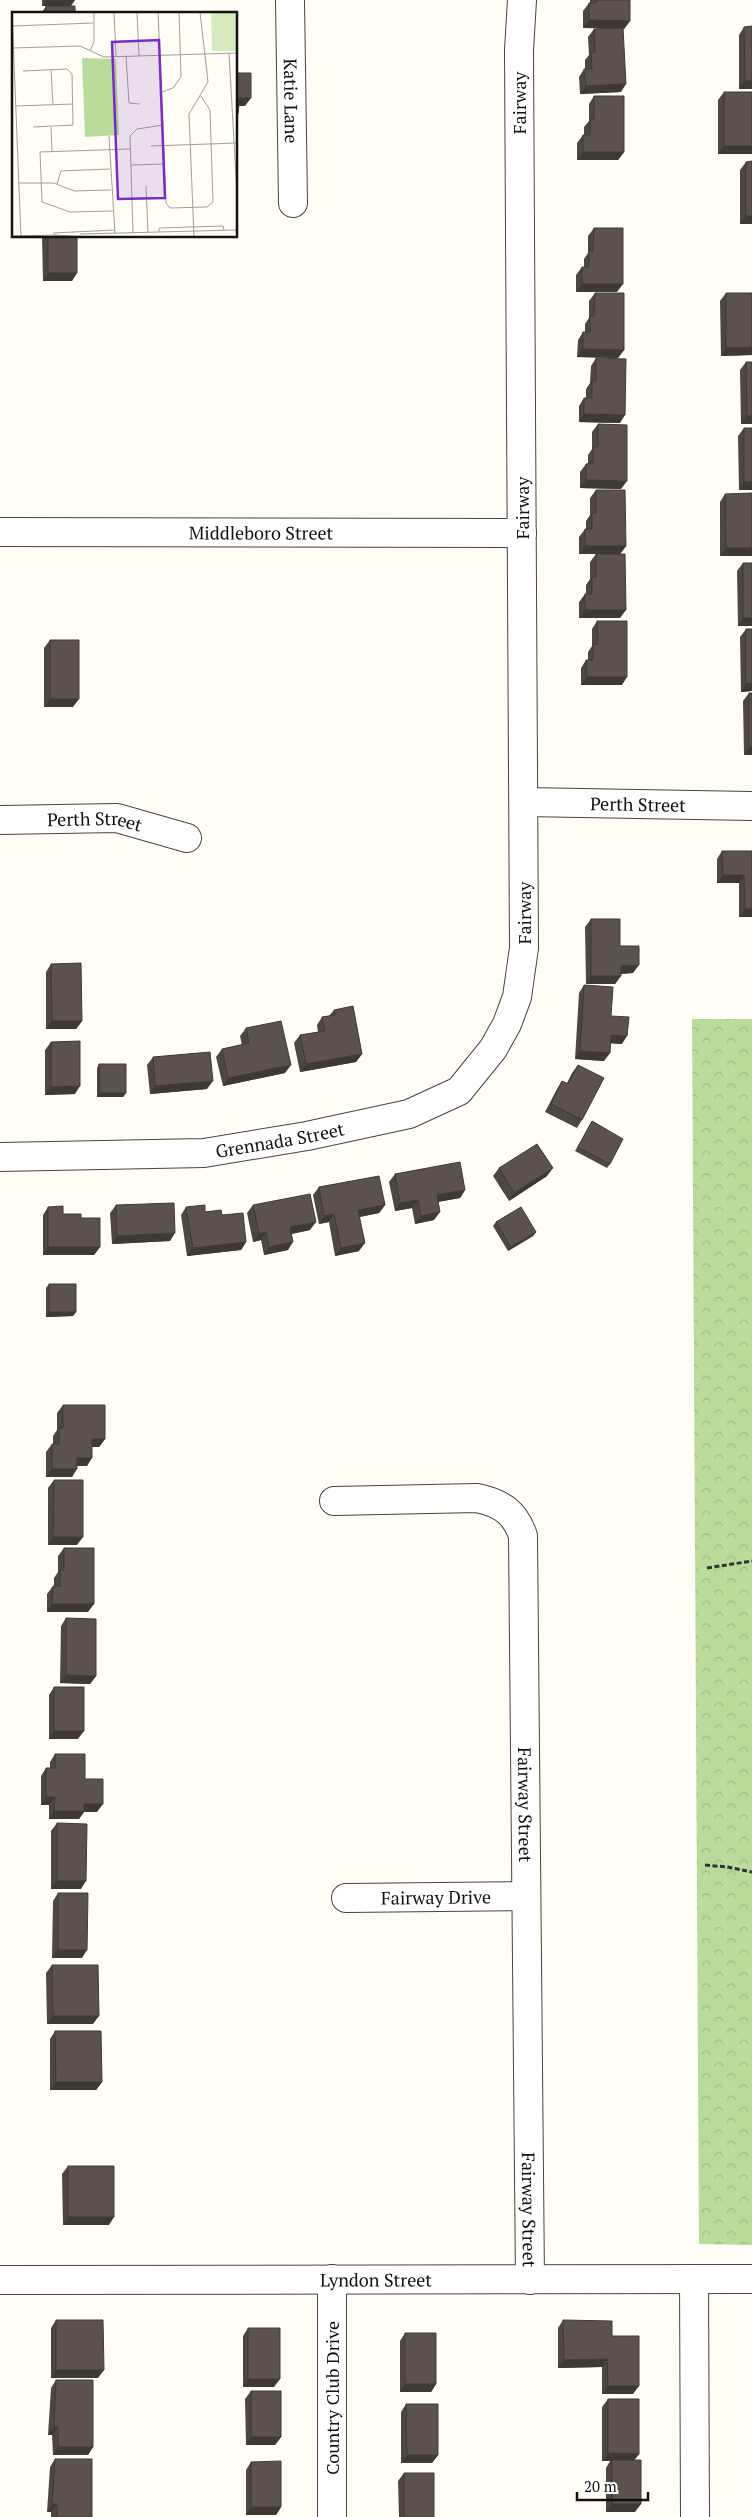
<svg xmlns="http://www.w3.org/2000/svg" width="752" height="2517" viewBox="0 0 752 2517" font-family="'PT Serif',serif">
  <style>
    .forest { fill: url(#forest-crowns) }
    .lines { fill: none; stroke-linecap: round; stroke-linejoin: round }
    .minor-casing { stroke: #444; stroke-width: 30 }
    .path { stroke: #333; stroke-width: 3; stroke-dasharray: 5 2.5; stroke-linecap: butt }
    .minor { stroke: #fff; stroke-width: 28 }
    .wall { fill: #4d4742 }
    .shaded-wall { fill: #3f3936 }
    .building { fill: #5a524d; stroke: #3f3936 }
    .labels { text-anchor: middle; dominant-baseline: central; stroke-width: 5; stroke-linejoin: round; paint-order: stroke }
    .street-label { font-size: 18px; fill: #111; stroke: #fff }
    .inset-road { fill: none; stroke: #a09f9a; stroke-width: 1 }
    .view { fill: #7b2cbf; fill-opacity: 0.15; stroke: #7b2cbf; stroke-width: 2.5 }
    .inset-edge { fill: none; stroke: #111; stroke-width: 2.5 }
  </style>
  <defs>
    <pattern id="forest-crowns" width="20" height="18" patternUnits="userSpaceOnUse" patternTransform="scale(1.25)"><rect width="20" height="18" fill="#b9dc9c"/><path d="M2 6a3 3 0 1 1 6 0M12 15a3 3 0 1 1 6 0" fill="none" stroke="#9ebc85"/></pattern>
  </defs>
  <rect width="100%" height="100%" fill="#fffdf5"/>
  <path class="forest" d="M692,1019h60v1226l-53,-1z"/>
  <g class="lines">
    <g class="minor-casing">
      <g id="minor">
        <path id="s1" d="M290,0l3,203"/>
        <path id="s2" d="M0,532l522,1"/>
        <path id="s3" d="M524,802l228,4"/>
        <path id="s4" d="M0,820l117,-2 70,20"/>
        <path id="s5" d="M0,1157l204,-4 103,-17 102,-22 50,-23 34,-42 14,-25 10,-27 7,-49 -5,-898 3,-50"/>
        <path id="s6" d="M334,1501l143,-3c24,5 38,14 46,38l7,744"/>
        <path id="s7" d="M346,1898l180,-2"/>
        <path d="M332,2279v238"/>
        <path d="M694,2279l1,238"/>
        <path id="s8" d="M0,2280l752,-1"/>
      </g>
    </g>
    <path class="path" d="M707,1568l45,-7
      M705,1865l22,2 25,5"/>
    <use href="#minor" class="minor"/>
  </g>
  <path class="wall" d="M42,0h33l-33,6z
    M590,0h40v21l-6,8h-1l-2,63 -41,2 -1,-17 5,-8h1v-9l4,-5 -1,-18 6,-8 13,-1h-24v-17l6,-8h1z
    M46,6l29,8h-34z
    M744,27l8,62h-13v-54z
    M724,92l28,62h-34v-54z
    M594,96l30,56 -6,8h-41v-17l6,-8h1v-8l5,-6v-17z
    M746,162l6,62h-12v-54z
    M594,228l23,64h-41v-17l6,-8h2v-8l4,-6v-17z
    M42,236h35l-5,45h-29z
    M595,293l29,57 -6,8 -41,-1 1,-17 5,-8h2v-8l4,-6v-17z
    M726,293h26v62l-31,1 -1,-55z
    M596,358l24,65 -41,-1v-16l5,-8h2v-9l4,-6 1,-17z
    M746,362h6v62h-11l-1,-54z
    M598,424l23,65 -41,-1v-16l6,-8h2v-9l4,-6v-17z
    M744,428h8v62h-13l-1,-54z
    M596,490l30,56 -6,8h-41v-17l6,-8h1v-8l4,-6v-17z
    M725,494l27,62h-32v-54z
    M596,554l24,64h-41v-16l6,-8h1v-9l4,-6v-17z
    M743,563h9v63h-14l-1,-55z
    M597,621l25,64h-41v-17l5,-8h2v-8l4,-6v-17z
    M746,629l6,62 -11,1 -1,-55z
    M50,640l23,67h-29v-59z
    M749,693l3,62h-8l-1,-54z
    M722,851h30v66h-13v-34h-22v-24z
    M591,919l42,54 -12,1 -6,10h-29l-1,-57z
    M51,964l31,57 -6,8h-30v-57z
    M584,985l27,31 11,28 -12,-1 -6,18 -29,-2 4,-66z
    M334,1010l28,44 -6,8 -56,10 -6,-29 6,-8 18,-3 -1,-7 5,-8 7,-1z
    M246,1028l39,45 -62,13 -7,-29 6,-8 20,-4 -2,-9z
    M51,1042l24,52 -30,1v-45z
    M153,1057l54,32 -57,5 -3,-29z
    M99,1064l27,29 -3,4h-26v-29z
    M578,1065l4,55 -5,8 -32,-16 12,-23 5,-8 5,2 5,-10z
    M592,1121l18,43 -3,4 -32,-17z
    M499,1168l48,8 -38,25 -16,-25z
    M395,1174l70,16 -5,8 -22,4 -4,18 -19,4 -3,-16 -17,3 -6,-29z
    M319,1187l66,18 -6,8 -19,4 -1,34 -24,5 -6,-34 -10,2 -6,-29z
    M116,1205l54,36 -58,3 -2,-31z
    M253,1205l57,25 -18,4 -4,16 -24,5 -3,-15 -8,2 -6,-29z
    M48,1207l15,7 18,4 19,29 -6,8h-51v-40z
    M186,1207l19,5 41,30 -5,8 -54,6 -6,-41z
    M496,1222l40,10 -3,4 -25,15 -15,-25z
    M49,1284l27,28 -3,4 -27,1v-29z
    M63,1405l42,34 -6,8h-7l-5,19h-10l-5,11h-26v-25l6,-8h1v-8l4,-6v-17z
    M54,1480l23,65h-29v-57z
    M64,1548l24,64h-41v-18l6,-8h1v-8l4,-6v-16z
    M66,1618l30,58 -6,8 -30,-1 1,-57z
    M54,1687l24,52h-29v-44z
    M55,1754l30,25 12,33h-13l-5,7h-30v-14h-8v-29l5,-8h4v-6z
    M57,1823l24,66h-30v-58z
    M58,1893l24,65h-30l1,-57z
    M52,1965l41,59h-46l-1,-51z
    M55,2031l47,51 -6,8h-46v-51z
    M68,2166l41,59h-46l-1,-51z
    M56,2320l42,58h-47v-50z
    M563,2320l49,16 21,58h-31v-27l-44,1v-40z
    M248,2328l26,59h-31v-51z
    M405,2333l31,51 -5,8h-31v-51z
    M56,2380l37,67 -5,8h-35l-1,-20h-4l3,-47z
    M251,2391l30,46 -6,8h-29l-1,-46z
    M608,2399l31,55 -5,6 1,52h-29v-44l4,-7h-8v-54z
    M406,2404l32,51 -6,8h-31v-51z
    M55,2459l37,58h-41v-5h-4l3,-45z
    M251,2462l30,45 -5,8h-30v-45z
    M404,2473l30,44h-35l-1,-36z"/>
  <path class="shaded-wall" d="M46,0h29l-4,6h-29z
    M589,20l41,1 -6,8 -41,-1z
    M745,81h7v8h-13z
    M626,84l-5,8 -41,2 6,-8z
    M236,98h15l-6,8h-9z
    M724,146h28v8h-34z
    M583,152h41l-6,8h-41z
    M746,216h6v8h-12z
    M48,273h29l-5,8h-29z
    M582,284h41l-6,8h-41z
    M752,347v8l-31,1 5,-8z
    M583,349l41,1 -6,8 -41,-1z
    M584,414l41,1 -5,8 -41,-1z
    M747,416h5v8h-11z
    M586,480l41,1 -6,8 -41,-1z
    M744,482h8v8h-13z
    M585,546h41l-6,8h-41z
    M726,548h26v8h-32z
    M585,610h41l-6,8h-41z
    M743,618h9v8h-14z
    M587,677h40l-5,8h-41z
    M752,683v8l-11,1 5,-8z
    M50,699h29l-6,8h-29z
    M749,747h3v8h-8z
    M723,875h21l-5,8h-22z
    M745,909h7v8h-13z
    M639,965l-6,8 -18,1 6,-8z
    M591,976h30l-6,8h-29z
    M52,1021h30l-6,8h-30z
    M611,1035l16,1 -5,8 -17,-1z
    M580,1051l30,2 -6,8 -29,-2z
    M362,1054l-6,8 -56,10 6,-8z
    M291,1065l-6,8 -62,13 5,-8z
    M213,1081l-6,8 -57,5 5,-8z
    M80,1086l-5,8 -30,1 6,-8z
    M100,1093h26l-3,4h-26z
    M553,1168l-6,8 -38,25 5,-8z
    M465,1190l-5,8 -29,5 6,-8z
    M418,1200l-6,8 -17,3 5,-8z
    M385,1205l-6,8 -26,5 5,-8z
    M440,1212l-6,8 -19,4 6,-8z
    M334,1214l-5,8 -10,2 5,-8z
    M316,1222l-6,8 -25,5 5,-8z
    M266,1232l-5,8 -8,2 6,-8z
    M536,1232l-3,4 -25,15 3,-4z
    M175,1233l-5,8 -58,3 5,-8z
    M246,1242l-5,8 -54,6 6,-8z
    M293,1242l-5,8 -24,5 5,-8z
    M365,1243l-6,8 -24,5 6,-8z
    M48,1247h52l-6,8h-51z
    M49,1312h27l-3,4 -27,1z
    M92,1439h13l-6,8h-12z
    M77,1458h15l-5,8h-15z
    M52,1469h25l-5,8h-26z
    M53,1537h30l-6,8h-29z
    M52,1604h42l-6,8h-41z
    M66,1675l30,1 -6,8 -30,-1z
    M54,1731h30l-6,8h-29z
    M46,1797h9l-6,8h-8z
    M84,1804h19l-6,8h-13l-5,7h-30l5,-8z
    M57,1881h29l-5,8h-30z
    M58,1950h29l-5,8h-30z
    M53,2016h46l-6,8h-46z
    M56,2082h46l-6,8h-46z
    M68,2217h46l-5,8h-46z
    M607,2359l-5,8 -44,1 6,-8z
    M56,2370h48l-6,8h-47z
    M248,2379h32l-6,8h-31z
    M405,2384h31l-5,8h-31z
    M608,2386h31l-6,8h-31z
    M54,2427h4l-6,8h-4z
    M251,2437h30l-6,8h-29z
    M58,2447h35l-5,8h-35z
    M608,2453l31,1 -6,8 -21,-2 -2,1h-8z
    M407,2455h31l-6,8h-31z
    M52,2504h5l-6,8h-4z
    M612,2504h29l-6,8h-29z
    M251,2507h30l-5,8h-30z"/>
  <path class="building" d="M596,0h34v21l-41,-1v-17h7z
    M46,6h29v8h-29z
    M752,26v55h-7l-1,-54z
    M623,28l3,56 -40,2 -2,-17h8l-1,-17h4l-1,-23z
    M236,73h15v25h-15z
    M724,92h28v54h-28z
    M594,96h30v56h-41v-17h7v-16h4z
    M236,102l3,3 -1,9 -2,2z
    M752,161v55h-6v-54z
    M594,228h29v56h-41v-17h7v-16h4z
    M48,236h29v37h-29z
    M595,293h29v57l-41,-1v-17h7v-16h4z
    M726,293h26v54l-26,1z
    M596,358l30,1 -1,56 -41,-1v-16h8v-17h4z
    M746,362h6v54h-5z
    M598,424l29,1v56l-41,-1v-16l7,-1v-16h5z
    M744,428h8v54h-8z
    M596,490h29l1,56h-41v-17h7v-16h4z
    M752,493v55h-26l-1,-54z
    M596,554h29l1,56h-41v-16h7v-17h4z
    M743,563h9v55h-9z
    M597,621h30v56h-40l-1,-17h7v-16h5z
    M746,629h6v54l-6,1z
    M50,640h29v59h-29z
    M749,693h3v54h-3z
    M722,851h30v58h-7l-1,-34h-21z
    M591,919h29v27h19v19l-18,1v10h-30z
    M81,963l1,58h-30l-1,-57z
    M584,985l29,2 -2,29 18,1 -2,19 -16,-1 -1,18 -30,-2z
    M353,1006l9,48 -56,10 -6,-29 25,-4 -3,-14 13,-2 -1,-5z
    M281,1021l10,44 -63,13 -6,-29 27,-6 -3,-15z
    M80,1041v45l-29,1v-45z
    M210,1052l3,29 -58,5 -2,-29z
    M99,1064h27v29h-26z
    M578,1065l26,13 -22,42 -31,-16 11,-23 6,3z
    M592,1121l31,18 -13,25 -32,-17z
    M537,1144l16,24 -39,25 -15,-25z
    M460,1162l5,28 -28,5 3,17 -19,4 -3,-16 -18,3 -5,-29z
    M379,1176l6,29 -27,5 7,33 -24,5 -7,-34 -10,2 -5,-29z
    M310,1194l6,28 -26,5 3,15 -24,5 -3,-15 -7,2 -6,-29z
    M174,1203l1,30 -58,3 -1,-31z
    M205,1205v7l16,-2 1,5 21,-2 3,29 -53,6 -7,-41z
    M63,1206v8h18v4h19v29h-52v-40z
    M521,1207l15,25 -25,15 -15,-25z
    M49,1284h27v28h-27z
    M63,1405h42v34h-13v19h-15v11h-25v-25h7v-16h4z
    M54,1480h29v57h-30z
    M64,1548h30v56h-42l1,-18h7v-16h4z
    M66,1618l30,1v57l-30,-1z
    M54,1687h30v44h-30z
    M55,1754h30v25h18v25h-19v7h-30l1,-14h-9v-29h9z
    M57,1823l30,1 -1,57h-29z
    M58,1893h30l-1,57h-29z
    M52,1965h46l1,51h-46z
    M55,2031h46l1,51h-46z
    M68,2166h46v51h-46z
    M56,2320h47l1,50h-48z
    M563,2320l49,1v15h27v50h-31l-1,-27 -43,1z
    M248,2328h32v51h-32z
    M405,2333h31v51h-31z
    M56,2380h37v67h-35v-20h-4z
    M251,2391h30v46h-30z
    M608,2399h31v55l-31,-1z
    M406,2404h32v51h-31z
    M55,2459h37v58h-35v-13h-5z
    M612,2460h29v44h-29z
    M281,2461v46h-30v-45z
    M404,2473h30v44h-30z"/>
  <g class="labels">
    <g class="street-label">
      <text stroke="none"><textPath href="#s1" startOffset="101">Katie Lane</textPath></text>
      <text transform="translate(519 103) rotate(-90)">Fairway</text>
      <text transform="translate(522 508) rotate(-90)">Fairway</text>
      <text stroke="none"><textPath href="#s2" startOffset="261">Middleboro Street</textPath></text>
      <text stroke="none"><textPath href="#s3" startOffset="114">Perth Street</textPath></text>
      <text stroke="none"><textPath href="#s4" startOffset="95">Perth Street</textPath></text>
      <text transform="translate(524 913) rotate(-90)">Fairway</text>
      <text stroke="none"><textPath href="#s5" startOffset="281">Grennada Street</textPath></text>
      <text stroke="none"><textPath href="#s6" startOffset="475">Fairway Street</textPath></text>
      <text stroke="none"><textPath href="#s7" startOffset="90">Fairway Drive</textPath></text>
      <text stroke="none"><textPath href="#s6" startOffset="880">Fairway Street</textPath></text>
      <text stroke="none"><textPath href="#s8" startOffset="376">Lyndon Street</textPath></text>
      <text transform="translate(332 2398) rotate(-90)">Country Club Drive</text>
    </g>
  </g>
  <g transform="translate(12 12)">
    <rect width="225" height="225" fill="#fffdf5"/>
    <path d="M199,0h26v39h-25z" fill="#d5ebbd"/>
    <path d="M70,46l34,1 3,76 -34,2z" fill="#b9dc9c"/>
    <path class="inset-road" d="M0,0l9,225M102,0l2,44M125,0l2,44M146,0l8,191 4,5 37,-1 6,-5 -3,-92 -9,-14M1,14l80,-3M1,36l67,-2 24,11 133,-4M78,39l4,-9v-30M217,41l8,141M114,44l3,47 11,1M39,57l2,36M11,59l44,-2 5,5 1,51 -40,2M150,80l11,-4 8,-11 -2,-65M4,94l57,-2M39,115l1,24M97,124l6,98M139,134l86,-3M119,153l33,-1M7,171h35l20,8 37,-1M45,172l4,-13 49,-2M134,174l2,47M101,199l-43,1 -28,-10 -2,-50 90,-3M147,220v-4l64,-2 1,4M41,221l62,-3M121,221l-3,-97 7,-7 26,-4M68,222l157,-4M42,223l36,2M0,224l45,-1M182,225l-5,-123 19,-32 -8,-70"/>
    <path class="view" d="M147,28l6,158 -47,1 -6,-157z"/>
    <rect width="225" height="225" class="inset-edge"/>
  </g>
  <path d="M577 2492v8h71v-8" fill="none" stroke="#111111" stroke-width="2.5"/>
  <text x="584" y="2492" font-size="15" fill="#111111" stroke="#ffffff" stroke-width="4" paint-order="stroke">20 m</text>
</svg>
